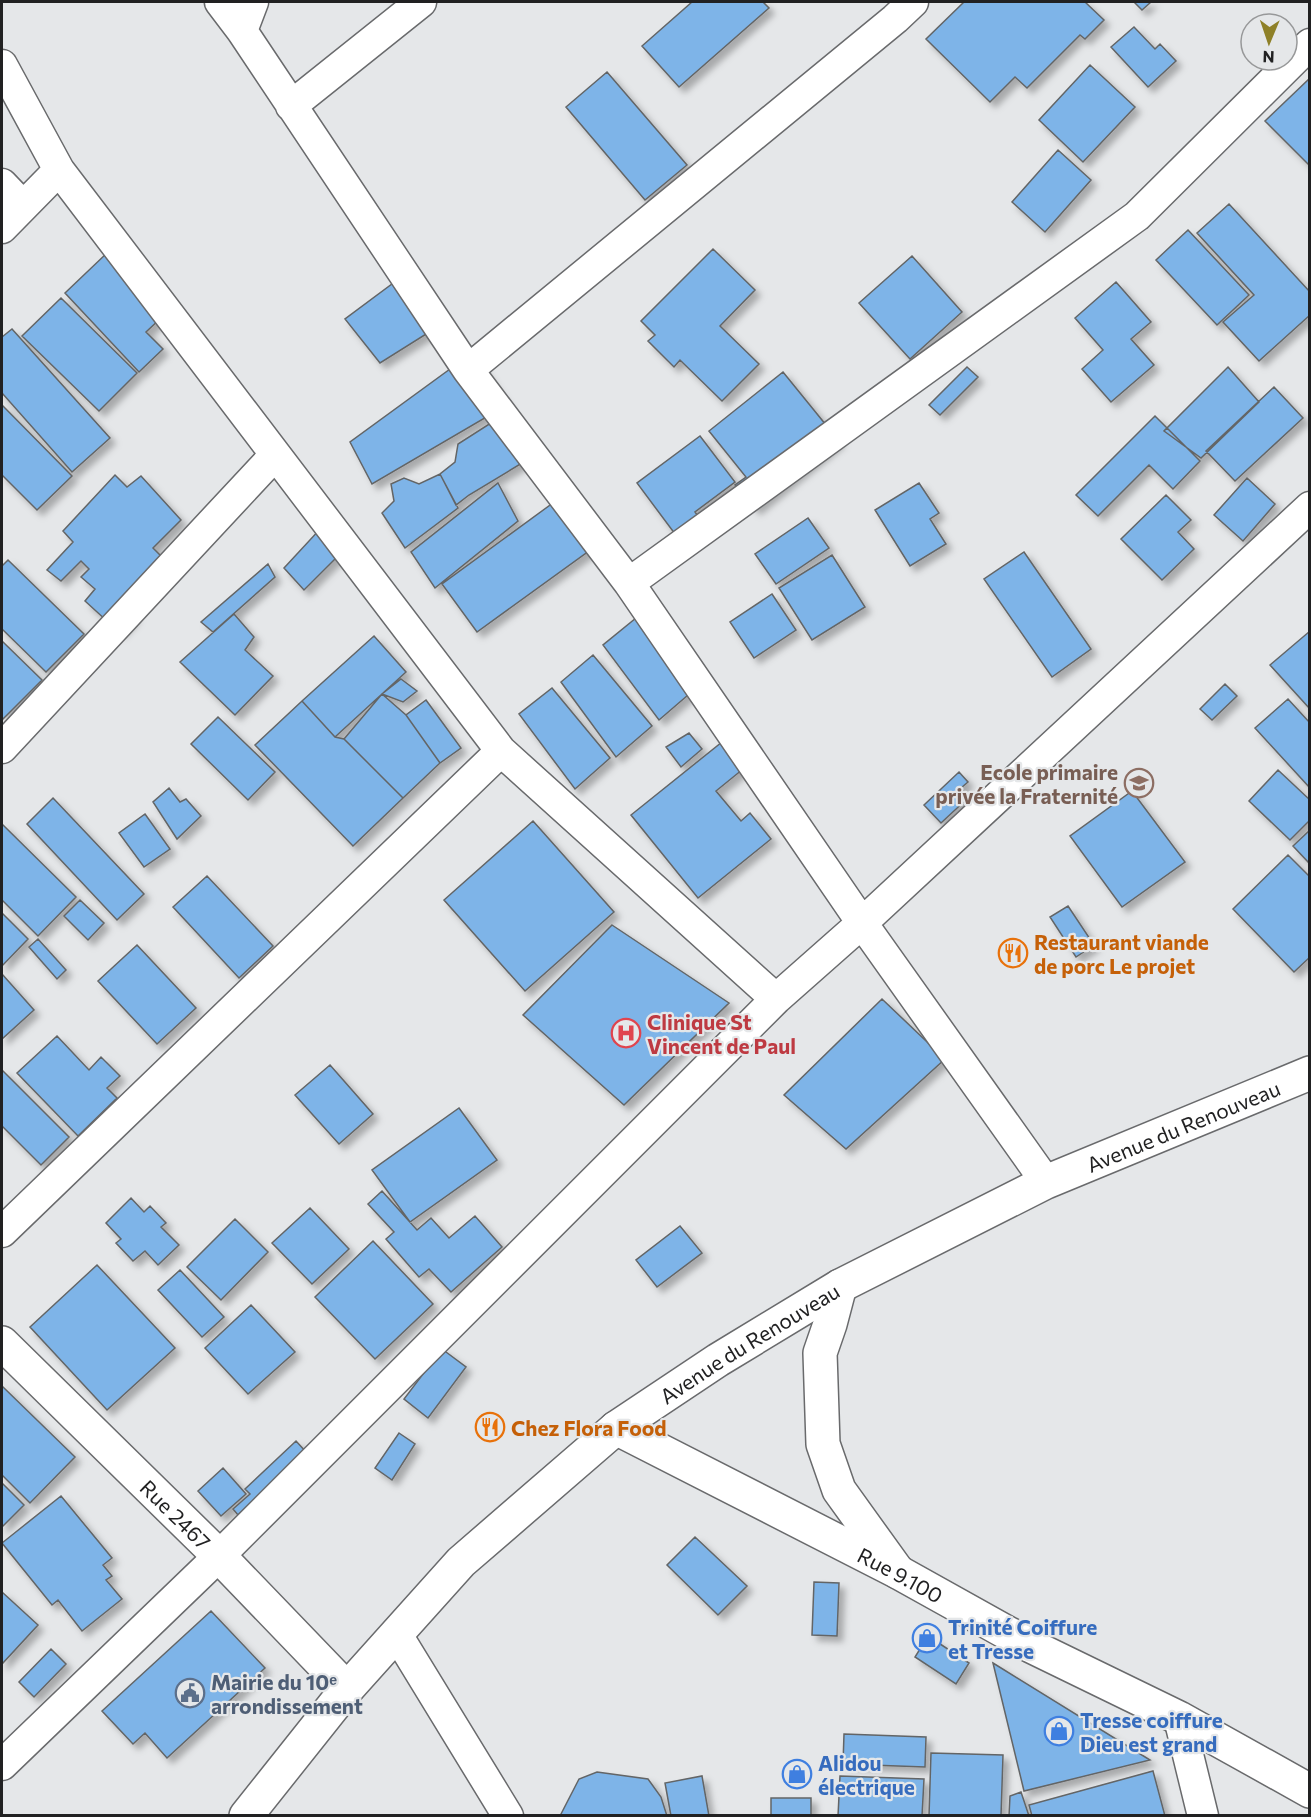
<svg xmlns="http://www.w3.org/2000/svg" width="1311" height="1817" viewBox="0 0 1311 1817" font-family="Commissioner,sans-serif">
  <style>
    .building { fill: #7eb4e8; stroke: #636566; stroke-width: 1.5; filter: url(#shadow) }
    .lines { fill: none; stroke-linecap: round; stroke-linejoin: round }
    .minor-casing { stroke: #696a6c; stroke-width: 33 }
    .tertiary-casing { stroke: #696a6c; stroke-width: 36 }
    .secondary-casing { stroke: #696a6c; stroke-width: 36 }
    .minor { stroke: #fff; stroke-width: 30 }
    .tertiary { stroke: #fff; stroke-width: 33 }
    .secondary { stroke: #fff; stroke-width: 33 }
    .labels { text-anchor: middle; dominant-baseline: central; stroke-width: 4.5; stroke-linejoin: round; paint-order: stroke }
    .education-label { font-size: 21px; font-weight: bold; fill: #785e54; stroke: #e5e7e9; text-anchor: end }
    .food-label { font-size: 21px; font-weight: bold; fill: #c56008; stroke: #e5e7e9; text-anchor: start }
    .health-label { font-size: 21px; font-weight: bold; fill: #be3a42; stroke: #e5e7e9; text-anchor: start }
    .street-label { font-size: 21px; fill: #212122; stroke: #e5e7e9 }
    .shop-label { font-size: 21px; font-weight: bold; fill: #366cbe; stroke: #e5e7e9; text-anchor: start }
    .service-label { font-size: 21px; font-weight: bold; fill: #4e5e75; stroke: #e5e7e9; text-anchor: start }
  </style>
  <defs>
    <filter id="shadow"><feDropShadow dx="5.5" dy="5.5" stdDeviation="3" flood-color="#0004"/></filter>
  </defs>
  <rect width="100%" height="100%" fill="#e5e7e9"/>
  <path class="building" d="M692,2h71l6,6 -90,79 -37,-41z
    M964,2h121l19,18 -19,19 -5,-4 -53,53 -12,-11 -25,25 -64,-63z
    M1134,2h17l-9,8z
    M1134,27l21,22 5,-5 16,17 -28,26 -37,-40z
    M1090,65l45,42 -52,55 -44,-42z
    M607,72l80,93 -42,35 -79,-93z
    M1310,78v88l-45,-45z
    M1058,150l33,30 -46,52 -33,-30z
    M1229,204l81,88v23l-51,46 -36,-39 31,-27 -57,-62z
    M1188,230l61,65 -32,30 -61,-65z
    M713,249l42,41 -35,36 39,38 -37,37 -42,-41 -6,7 -26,-26 7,-6 -14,-14z
    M109,251l52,67 -15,14 17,17 -24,23 -74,-79z
    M912,256l50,56 -52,47 -51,-56z
    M404,275l35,51 -59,37 -35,-44z
    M1116,282l35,40 -20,17 23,26 -43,37 -29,-33 21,-19 -28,-32z
    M61,298l76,75 -38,38 -77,-75z
    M12,329l98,109 -38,34 -70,-79v-56z
    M472,353l35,52 -135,79 -22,-42z
    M967,367l11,10 -38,38 -11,-10z
    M1228,367l31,35 -58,56 -37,-27z
    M783,372l56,69 -84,68 -20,-24 11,-8 -37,-46z
    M1274,387l29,31 -68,63 -29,-30z
    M2,405l70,71 -35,34 -35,-35z
    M508,412l29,42 -68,41 -13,10 -16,-31 15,-12 3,-18z
    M1155,416l45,45 -27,28 -24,-24 -51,51 -22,-21z
    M700,436l35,46 -40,30 9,13 -23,17 -44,-59z
    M440,474l18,34 -53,40 -23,-35 12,-12 -3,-17 13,-6 15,6z
    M115,475l12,12 14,-11 40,44 -28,28 8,8 -43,46 16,14 -15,16 -34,-31 10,-12 -14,-12 8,-8 -8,-8 -20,20 -14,-11 26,-28 -10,-11z
    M1247,478l28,26 -32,37 -29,-26z
    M498,483l20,38 -83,67 -24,-36z
    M919,483l20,30 -9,6 16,25 -36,22 -35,-56z
    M1166,495l25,25 -13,12 16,17 -32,31 -41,-41z
    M557,500l36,48 -116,84 -35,-48z
    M808,518l21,30 -53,36 -21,-30z
    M321,528l21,24 -38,38 -20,-22z
    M1024,552l67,97 -39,28 -68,-98z
    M832,555l33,52 -53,33 -33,-52z
    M8,560l76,74 -38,38 -44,-43v-63z
    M268,564l7,13 -62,55 -12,-10z
    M772,594l24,36 -42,28 -24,-36z
    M234,614l20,23 -9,13 28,26 -38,39 -55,-53z
    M636,618l59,71 -36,31 -56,-75z
    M1310,631v78l-40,-44z
    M374,636l32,36 -71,65 -33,-36z
    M2,641l40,39 -39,39 -1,-2z
    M593,655l59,71 -36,31 -55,-75z
    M401,679l16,12 -14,11 -21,-8z
    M1225,684l12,12 -25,24 -12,-11z
    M552,688l58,70 -35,31 -56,-75z
    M382,694l24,21 34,48 -37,35 -59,-59z
    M1288,699l22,24v65l-55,-60z
    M426,700l35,48 -21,15 -34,-48z
    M302,701l33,36 9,2 59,59 -50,48 -98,-101z
    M218,717l57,55 -27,28 -57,-56z
    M689,733l13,16 -21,18 -15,-20z
    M727,738l21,27 -32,26 25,30 9,-8 21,26 -73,59 -67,-83z
    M1278,770l32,30v20l-20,20 -41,-39z
    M959,772l9,10 -7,6 8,9 -28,26 -17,-18z
    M169,788l11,14 6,-3 15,17 -24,23 -24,-37z
    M1132,791l53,71 -63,45 -52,-71z
    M53,798l91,96 -27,26 -90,-96z
    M145,814l25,35 -26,18 -25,-34z
    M533,821l81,91 -89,79 -81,-91z
    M2,824l74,73 -38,39 -36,-36z
    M1310,830v34l-17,-18z
    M1288,855l22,22v80l-16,15 -61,-63z
    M207,876l66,70 -34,32 -66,-71z
    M80,900l24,23 -16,17 -24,-24z
    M1068,906l26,39 -18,12 -26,-40z
    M2,913l26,26 -26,27z
    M612,925l117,78 -105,102 -101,-90z
    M38,939l28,31 -9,9 -28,-32z
    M137,945l59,63 -39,36 -59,-63z
    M2,974l32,36 -32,29z
    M882,999l63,60 -99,90 -62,-54z
    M57,1036l32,34 12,-13 19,19 -13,12 10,10 -39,38 -61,-63z
    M330,1065l43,49 -34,30 -44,-49z
    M2,1070l67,67 -28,28 -39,-39z
    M459,1108l38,52 -87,62 -38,-52z
    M382,1191l35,39 14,-12 18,20 26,-22 27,31 -51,45 -22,-23 -10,8 -33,-38 8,-7 -26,-28z
    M131,1198l13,14 6,-6 16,17 -5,4 18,18 -21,20 -13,-14 -12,10 -17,-18 5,-4 -15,-16z
    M310,1208l39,41 -37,35 -40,-41z
    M235,1219l33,33 -47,48 -34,-33z
    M680,1226l22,27 -45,34 -21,-27z
    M373,1241l60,63 -58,55 -60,-62z
    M97,1265l78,83 -68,62 -77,-83z
    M180,1270l44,47 -22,20 -44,-47z
    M251,1305l44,47 -47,42 -43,-46z
    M442,1349l24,18 -38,51 -24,-19z
    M2,1386l73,71 -45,46 -28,-28z
    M399,1433l16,11 -23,36 -17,-12z
    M296,1441l11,12 -69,62 -5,-6 17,-15 -5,-5z
    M223,1468l23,26 -25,22 -23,-25z
    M2,1483l22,22 -22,22z
    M61,1496l51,62 -9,7 9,11 -6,4 16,19 -40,32 -24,-31 -6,5 -50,-62z
    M695,1537l52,49 -29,29 -51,-50z
    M814,1582l25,1 -2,53 -25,-1z
    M2,1592l36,33 -36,39z
    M211,1611l54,57 -98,90 -22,-25 -12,11 -31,-33z
    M928,1636l41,27 -13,21 -41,-27z
    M51,1649l15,15 -32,33 -15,-15z
    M993,1663l157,97 -126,31z
    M844,1734l82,3 -1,30 -82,-3z
    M931,1753l72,2 -2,61h-72z
    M1153,1771l12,45h-133l-3,-11z
    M597,1772l51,7 13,18 6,19h-107l19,-37z
    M702,1776l7,40h-38l-6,-33z
    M840,1776l84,3 -2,37h-84z
    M1021,1792l8,24h-20l1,-20z
    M771,1798h40v18h-40z"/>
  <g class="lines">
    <g class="minor-casing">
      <path id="minor" d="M220,2l22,29 226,339 161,213 233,340 184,259
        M242,31l11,-29
        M2,65l57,105 442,581 275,248
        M291,106l130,-104
        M2,184l21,22
        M2,228l57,-58
        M468,370l427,-351 18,-17
        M629,583l508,-367 173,-172
        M2,748l273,-293
        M2,1232l499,-481
        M396,1633l112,183
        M1179,1718l24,98
        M2,1765l217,-209 557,-557 86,-76 448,-416"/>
    </g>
    <g class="tertiary-casing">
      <g id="tertiary">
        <path id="s1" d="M2,1343l217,213 128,133"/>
        <path id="s2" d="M616,1428l282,144 133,74 148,72 131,73"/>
      </g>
    </g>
    <g class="secondary-casing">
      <g id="secondary">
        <path d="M840,1286l-10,38 -10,29 3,91 16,46 59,82"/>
        <path id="s3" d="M246,1816l101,-127 114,-127 155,-134 102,-68 122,-74 206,-104 264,-109"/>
      </g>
    </g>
    <use href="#minor" class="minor"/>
    <use href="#tertiary" class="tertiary"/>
    <use href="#secondary" class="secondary"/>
  </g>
  <defs>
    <g id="school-ring" transform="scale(1.5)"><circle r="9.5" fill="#e5e7e9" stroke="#8d6e63" stroke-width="1.5"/><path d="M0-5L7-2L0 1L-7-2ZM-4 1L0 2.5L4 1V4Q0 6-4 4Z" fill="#8d6e63"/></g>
    <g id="restaurant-ring" transform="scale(1.5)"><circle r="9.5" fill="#e5e7e9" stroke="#e8710a" stroke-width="1.5"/><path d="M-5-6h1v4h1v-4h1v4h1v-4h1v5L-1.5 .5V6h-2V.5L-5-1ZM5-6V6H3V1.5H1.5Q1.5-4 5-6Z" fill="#e8710a"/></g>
    <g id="hospital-ring" transform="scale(1.5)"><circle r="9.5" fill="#e5e7e9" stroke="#e0444e" stroke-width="1.5"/><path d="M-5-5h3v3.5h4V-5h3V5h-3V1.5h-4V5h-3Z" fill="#e0444e"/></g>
    <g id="shop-ring" transform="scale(1.5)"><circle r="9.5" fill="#e5e7e9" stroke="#3f7fe0" stroke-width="1.5"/><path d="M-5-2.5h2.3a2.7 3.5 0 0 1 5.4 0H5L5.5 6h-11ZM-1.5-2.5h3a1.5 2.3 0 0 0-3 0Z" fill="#3f7fe0"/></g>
    <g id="civic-ring" transform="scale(1.5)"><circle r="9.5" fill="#e5e7e9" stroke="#5c6f8a" stroke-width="1.5"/><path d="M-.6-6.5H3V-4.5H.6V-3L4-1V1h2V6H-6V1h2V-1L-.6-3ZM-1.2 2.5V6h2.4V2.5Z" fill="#5c6f8a"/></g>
  </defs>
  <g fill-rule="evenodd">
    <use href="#school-ring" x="1139" y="783"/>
    <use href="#restaurant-ring" x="1013" y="953"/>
    <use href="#hospital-ring" x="626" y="1033"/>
    <use href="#restaurant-ring" x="490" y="1427"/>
    <use href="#shop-ring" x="927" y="1638"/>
    <use href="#civic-ring" x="190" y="1693"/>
    <use href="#shop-ring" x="1059" y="1731"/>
    <use href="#shop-ring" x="797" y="1774"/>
  </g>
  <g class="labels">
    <g class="education-label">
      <text x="1118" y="771">Ecole primaire<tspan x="1118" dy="24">privée la Fraternité</tspan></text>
    </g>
    <g class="food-label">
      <text x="1034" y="941">Restaurant viande<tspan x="1034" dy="24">de porc Le projet</tspan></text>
      <text x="511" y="1427">Chez Flora Food</text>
    </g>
    <g class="health-label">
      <text x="647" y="1021">Clinique St<tspan x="647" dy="24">Vincent de Paul</tspan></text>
    </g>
    <g class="street-label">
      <text stroke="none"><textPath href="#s3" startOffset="1182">Avenue du Renouveau</textPath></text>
      <text stroke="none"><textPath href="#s3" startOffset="696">Avenue du Renouveau</textPath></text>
      <text stroke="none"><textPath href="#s1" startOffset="244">Rue 2467</textPath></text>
      <text stroke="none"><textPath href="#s2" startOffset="320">Rue 9.100</textPath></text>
    </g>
    <g class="shop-label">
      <text x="948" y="1626">Trinité Coiffure<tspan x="948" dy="24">et Tresse</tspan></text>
      <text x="1080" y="1719">Tresse coiffure<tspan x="1080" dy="24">Dieu est grand</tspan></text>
      <text x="818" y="1762">Alidou<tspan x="818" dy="24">électrique</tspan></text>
    </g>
    <g class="service-label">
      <text x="211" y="1681">Mairie du 10ᵉ<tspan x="211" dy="24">arrondissement</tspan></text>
    </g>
  </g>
  <rect width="1311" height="1817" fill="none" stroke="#212122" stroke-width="6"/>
  <g transform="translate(1269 42) rotate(182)"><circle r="28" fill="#e5e7e9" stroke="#979899" stroke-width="1.5"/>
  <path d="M0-4.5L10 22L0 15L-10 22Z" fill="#8e8027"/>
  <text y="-9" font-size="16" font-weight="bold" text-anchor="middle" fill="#212122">N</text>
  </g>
</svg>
